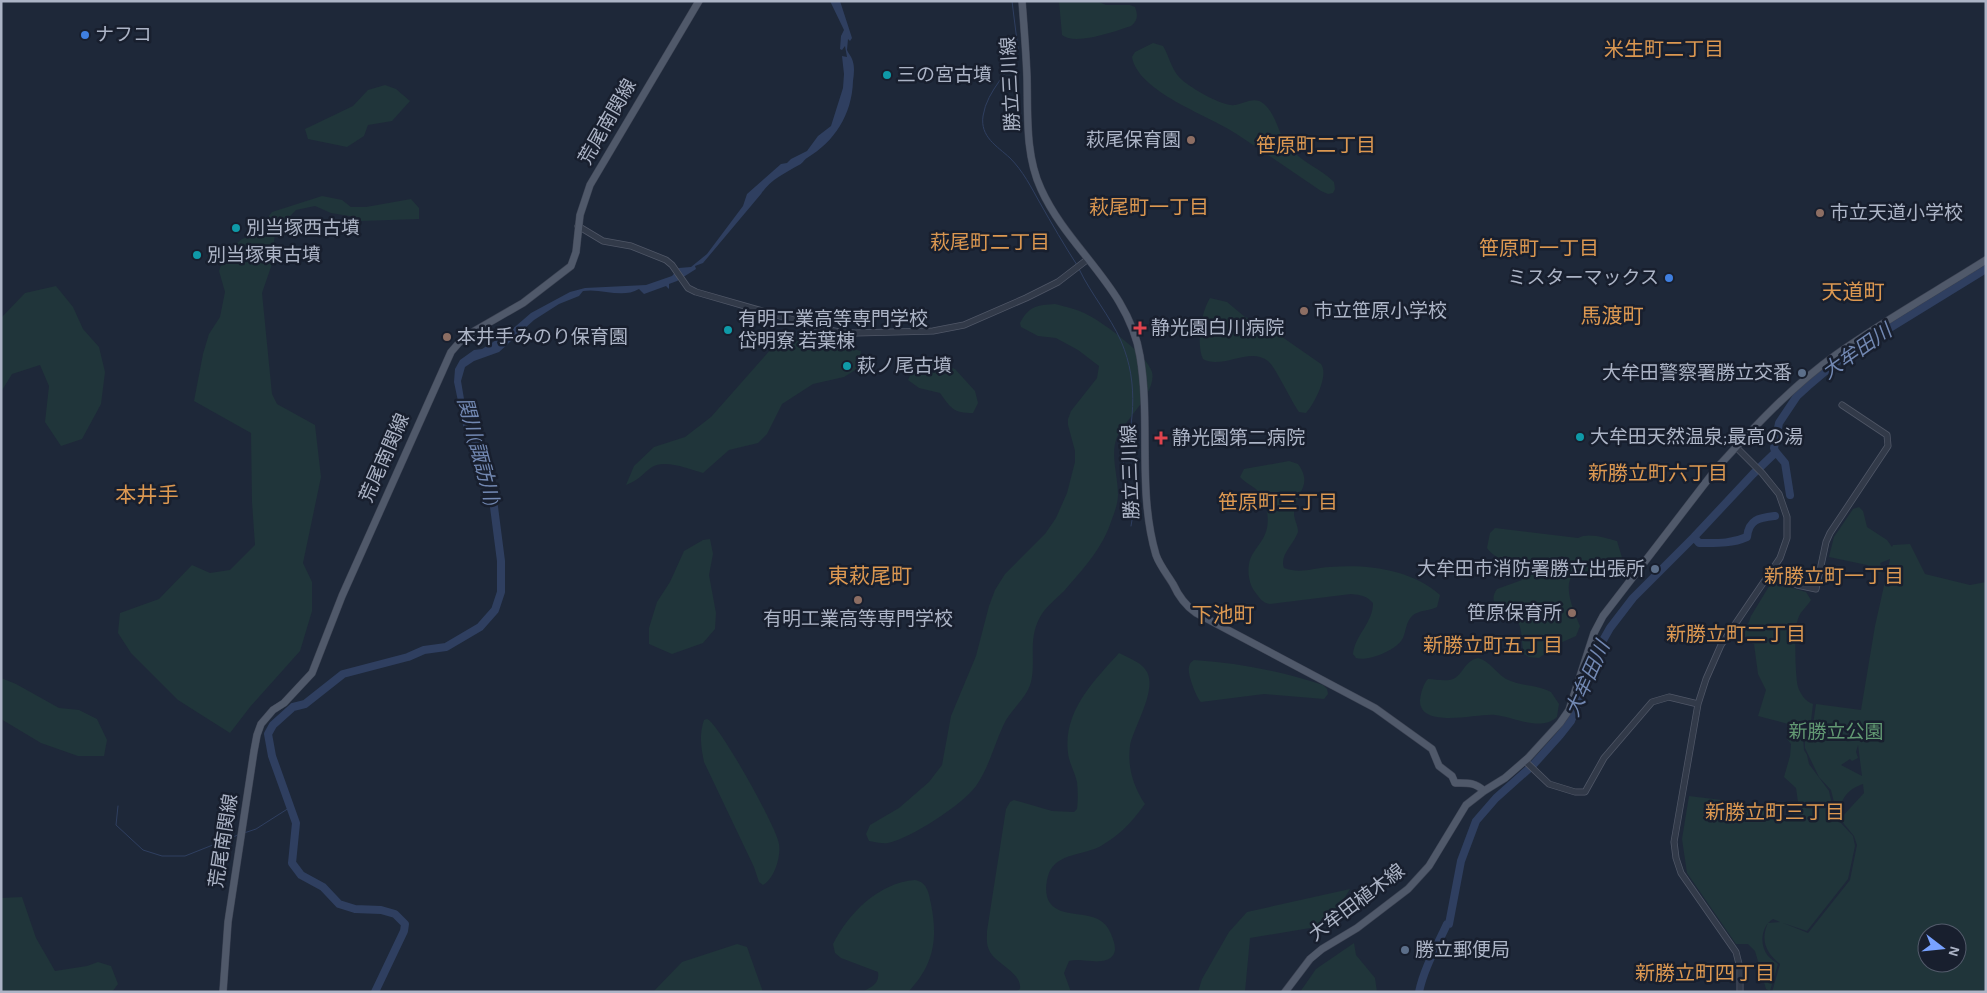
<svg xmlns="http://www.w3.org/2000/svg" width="1987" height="993" viewBox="0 0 1987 993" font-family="'Alegreya Sans','Noto Sans JP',sans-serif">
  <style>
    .green { fill: #20353a; fill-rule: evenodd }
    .water { fill: #2f3f60 }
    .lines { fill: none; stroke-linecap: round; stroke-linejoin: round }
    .stream { stroke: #2f3f60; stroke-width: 1 }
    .river { stroke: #2f3f60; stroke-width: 8 }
    .minor-casing { stroke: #505767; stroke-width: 7 }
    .major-casing { stroke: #3c4353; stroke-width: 8 }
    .minor { stroke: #323a49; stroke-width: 5.5 }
    .major { stroke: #50596a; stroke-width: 7 }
    .shop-dot { fill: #3f7fe0; stroke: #181f2e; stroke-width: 2 }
    .culture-dot { fill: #0f9aa8; stroke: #181f2e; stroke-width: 2 }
    .education-dot { fill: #8d6e63; stroke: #181f2e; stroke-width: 2 }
    .health-dot { fill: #e0444e; stroke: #181f2e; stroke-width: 2 }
    .service-dot { fill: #5c6f8a; stroke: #181f2e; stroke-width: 2 }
    .labels { text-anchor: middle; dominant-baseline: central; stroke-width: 5; stroke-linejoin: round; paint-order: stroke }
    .poi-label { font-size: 19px; fill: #acb4c6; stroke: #181f2e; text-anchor: start }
    .street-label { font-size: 19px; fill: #acb4c6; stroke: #181f2e }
    .park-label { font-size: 19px; fill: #629973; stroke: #181f2e }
    .neighbourhood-label { font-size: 20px; fill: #dc9851; stroke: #181f2e }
    .water-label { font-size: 20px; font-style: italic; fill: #7288b2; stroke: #181f2e }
    .quarter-label { font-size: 21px; fill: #dc9851; stroke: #181f2e }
  </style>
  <rect width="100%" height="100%" fill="#1e2839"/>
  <path class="green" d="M1059,1h38l9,4h24l5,2c3,8 3,14 -4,19 -15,5 -56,20 -69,9z
    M1153,43l10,3c6,10 8,22 16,31 8,9 43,30 56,28 10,-2 20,-9 29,-1 13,11 14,31 25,43 12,15 31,21 45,35l1,7 -2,4 -5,1 -7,-3c-28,-19 -57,-39 -86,-58 -27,-18 -97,-41 -103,-76l3,-5z
    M385,85l11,4 14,12 -18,20 -24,4 -4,11 -17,11 -39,-8 -3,-10 48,-23 15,-16z
    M322,196l20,4 9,7h15l45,-8 8,9v11l-58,2 -6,-4 -24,-4 -16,-7 -19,4 -21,22 -3,32 -10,29 10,101 5,10 38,21 6,52 -18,86 9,19v29l-12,40 -50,56 -20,26 -52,-33 -47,-47 -13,-20 2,-20 39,-14 33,-34 18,8 20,-3 25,-25 -3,-43 -1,-69 -57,-32 9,-47 6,-20 11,-17 5,-25 -6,-21 6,-18 17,-14 13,-5 17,-22z
    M56,286l17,21 10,22 16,18 6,25 -4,32 -19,35 -21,7 -16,-24 4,-36 -9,-21 -28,9 -11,18v-74l24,-25z
    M1210,298l17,4 18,15 17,6 59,41c8,11 -6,39 -15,49l-7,-1c-8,-11 -23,-44 -31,-51 -18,-15 -46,9 -65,-2 -7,-14 -2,-47 7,-61z
    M1055,304c11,3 23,5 33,11 16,8 59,40 64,57 5,20 -27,48 -35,65 -7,17 1,39 1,57 0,9 -3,17 -6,25 -9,29 -29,50 -48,72 -9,9 -19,16 -25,28 -11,22 -3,42 -8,63 -4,15 -18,26 -25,38 -11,21 -16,46 -30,66 -14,19 -65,52 -88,57 -6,1 -12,-1 -19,-2l-3,-7 4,-9 29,-17 30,-26 13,-17 9,-49 25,-60 13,-50 6,-16 10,-16 40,-40 11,-16 11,-25 8,-31v-11l-7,-26v-6l3,-8 26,-33 2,-12 -21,-16 -22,-12 -18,-2 -17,-9 -1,-4c9,-17 17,-18 35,-19z
    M779,337l31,1 51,13 -4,18 -13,8 -31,7 -31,20 -15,30 -9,9 -29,7 -26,23c-13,-4 -39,-14 -51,-6 -11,8 -13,13 -26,18l8,-19 20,-19 31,-10 26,-20 60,-68z
    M931,363l13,1 11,5 20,22 3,12 -5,10c-20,0 -22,-5 -33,-20l-21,-5 -11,-8 7,-15z
    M1289,461l9,3c16,22 -3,28 -4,49 0,7 4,12 4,19 -4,12 -19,23 -14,36 16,6 29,0 46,-1 37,-3 81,2 110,28l-3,12c-7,4 -19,3 -25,9 -6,6 -6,15 -9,22 -6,12 -35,24 -47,20l-3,-4c2,-19 20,-31 20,-51 -6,-7 -12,-8 -22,-9l-81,10c-8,-1 -10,-6 -15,-12 -8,-10 -9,-30 -1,-40 5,-8 11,-14 13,-24 2,-9 0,-22 -4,-30 -4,-10 -16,-13 -23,-21l4,-8z
    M1859,507l4,4 4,16 20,13 5,7 1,-2 17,-1 15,30 45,11 16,-3v410h-214l8,-28c-14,-11 -20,-24 -12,-41l12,-1 -7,-3c-12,7 -14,26 -5,37 3,3 7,6 10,8l-8,27 -4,-2 -11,-38 -7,-7h-12l-49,-71 -5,-34 7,-43 49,6 49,16 6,-2 5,-14 -2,-14 -12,-11 6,-21 1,-12 -4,-5 1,-15 -30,-8 8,-26 -8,-16 -4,-30 -12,-4 9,-24 20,-33 8,-1 13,6 14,4 5,8c-5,8 -10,10 -13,19 -4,9 -3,58 0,68 3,8 7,14 15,17l-3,26 -7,6 1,14 3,5 2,9 20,27 4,18 5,4 1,8 14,15 2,10 -7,33 -41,52 -24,-8 25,10 42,-53 7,-35 -3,-9 -14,-17 24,-26 -1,-9c-12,4 -22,12 -22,26h-5l-5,-20 -12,-13 -14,-29v-11l7,-6 4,-27 45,6 14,-84 15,-67 -10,4 3,8 -3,3 -13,-9 -38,-8 5,-20 19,-28zM1858,745l4,31 -21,-11 9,-6 2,2 6,-3 -2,-6zM1927,933h30v30h-30z
    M1495,528l83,10c10,-6 28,0 39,3l6,20 -6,3 -44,11c-11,11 2,39 7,51l-4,10 -18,8 -19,14 -10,-1 -5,-3c-3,-10 -1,-23 -6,-32 -7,-12 -34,-14 -21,-33l25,-9 2,-4c-6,-15 -28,-14 -37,-28l3,-15z
    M710,539l3,15 -4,21 7,38 -1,16 -12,14 -31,11 -23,-10v-16l8,-26 13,-20 14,-31 19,-11z
    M1119,653c8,4 21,9 26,16 15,18 -12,58 -15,77 -3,21 4,42 15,58 -14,19 -23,29 -44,42 -16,9 -44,7 -52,27 -3,8 -5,22 1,30 14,19 50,2 61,31 2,5 4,10 4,15 0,5 -4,10 -9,11 -11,4 -25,-2 -37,1l-5,12 7,19h-56l5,-3c2,-17 -25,-25 -31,-39 -3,-6 -2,-13 -2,-19l19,-122 4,-7 4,-2 38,11 22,1 3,-3c1,-8 1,-18 0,-27 -2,-10 -8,-19 -9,-29 -5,-42 26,-72 51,-100z
    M1478,658c12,3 18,15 28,21 14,7 31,6 45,13l8,12 -2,13c-16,15 -43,0 -62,-2 -16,-2 -76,15 -75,-15 1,-7 3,-16 8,-21 8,0 17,3 25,0 10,-4 11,-18 25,-21z
    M1194,660c45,3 86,11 129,25l4,4 1,5 -4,5 -60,-5 -63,8c-5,-5 -14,-29 -12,-35 1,-4 2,-5 5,-7z
    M1,678l15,6 43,24 20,2 18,9 10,21 -3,16h-26l-37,-13 -40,-24z
    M707,719c11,3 70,109 72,125 2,12 -4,34 -16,41l-4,-3 -5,-15 -50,-105c-3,-15 -5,-27 0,-42z
    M915,880c12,2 14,13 16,24 7,35 3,61 -23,88h-46c9,-5 18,-8 16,-20l-37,-14 -6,-5 -2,-9c16,-31 45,-61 82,-64z
    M1350,889l-22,36 -78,13 -5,54h-47l4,-13 27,-47 18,-20z
    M22,897l14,41 19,33 32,-5 11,-4 13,4 7,18 -6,8h-111v-94z
    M1354,943l2,12 19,23 2,14h-77l16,-23z
    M737,944l10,3 16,45h-110l29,-30z"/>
  <path class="water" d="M830,1h10l12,37 -2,3 -2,-2 -1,11c1,3 4,6 5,9 3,7 2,15 1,22 -1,34 -19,61 -46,77 -3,2 -5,6 -8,7 -14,8 -29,15 -38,29l-58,69 -8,3 1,3 -19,12 -8,3v5l-3,-3 -22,8 -5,-5c-17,10 -37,-1 -56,2l-4,5 -20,8 -25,16 -35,32 -25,9 -9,6 -4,14 3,18 4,6 13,39 -7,3 -10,-17 -10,-48 1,-13 5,-9 14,-10 8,-1 27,-17 22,-19 39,-21 15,-4 61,-3 26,-9 7,-8 12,-1 16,-13 36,-48 4,-12 34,-30 6,-1 4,-4 16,-8 11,-15 13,-10 12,-38 1,-14 -2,-18 5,1 -2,-11 -3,4 -2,-1 1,-13 3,-6z"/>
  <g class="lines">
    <path class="stream" d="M1012,1l6,48c-7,23 -31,40 -35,67 -3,21 14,30 27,42 13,13 21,29 30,45 12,21 24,42 37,62
      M1079,269c12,25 31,47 42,72 19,44 12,87 0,131 10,14 14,37 10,54
      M118,806l-2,19 27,25 19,6h23l53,-21
      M244,833l12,-4 33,-21"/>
    <path class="river" d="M1790,495l-5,-32 -10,-12 -1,-3 5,-25 18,-27 11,-10 26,-22 28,-19 124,-76
      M1694,537l59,-63 23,-22
      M375,992l29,-61 1,-7 -10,-10 -14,-4 -26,-1 -16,-5 -16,-17 -22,-12 -9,-12 4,-40 -24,-67 -4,-22 5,-9 20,-18 12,-3 38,-30 65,-17 16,-7 22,-3 34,-20 15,-17 6,-18v-31l-7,-54 -11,-49 -10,-21
      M1419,992c5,-24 18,-46 28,-68h2l12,-63 15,-40 20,-23 37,-33 27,-30 11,-14 26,-70 13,-23 23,-30 61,-61 5,6c17,0 32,1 48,-6 2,-18 12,-19 28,-21"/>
    <g class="minor-casing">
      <path id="minor" d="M578,226l25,15 28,5 35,14 6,5 16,23 8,4 129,37 14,3 16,1 78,-2 31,-6 62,-27 32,-16 30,-23
        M1736,447l26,26 17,21 8,23v21l-7,20 -59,87 -15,34 -8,25 -24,138 2,16 5,15 55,79 4,16v24
        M1772,571l25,14 19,4 10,-47 4,-9 58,-87 -1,-11 -45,-30
        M1525,761l24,23 26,8h10l19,-34 48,-56 17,-5 29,7"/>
    </g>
    <g class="major-casing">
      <path id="major" d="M1022,1c2,25 4,50 5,76 1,36 -2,78 14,112 27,60 88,99 99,167 11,65 -3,135 16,199 4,11 11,19 17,29 5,11 13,22 23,29l179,95 57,41 7,17 13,10 3,7c12,0 20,-1 29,8
        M223,992l5,-70 26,-171 3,-16 4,-11 12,-14 11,-7 28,-30 30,-77 109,-244 13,-15 59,-34 48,-37 5,-14 4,-37 10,-30 109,-184
        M1285,992l25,-33 12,-10 35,-21 51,-39 21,-23 37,-61 18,-14 21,-13 23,-20 32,-35 9,-13 25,-77 9,-17 113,-147c37,-41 76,-83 121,-115 48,-34 100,-63 149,-94"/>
    </g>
    <use href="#minor" class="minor"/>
    <use href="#major" class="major"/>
  </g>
  <g class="shop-dot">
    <circle cx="85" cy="35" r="5"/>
    <circle cx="1669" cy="278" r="5"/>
  </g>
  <g class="culture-dot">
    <circle cx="887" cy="75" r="5"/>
    <circle cx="236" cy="228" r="5"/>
    <circle cx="197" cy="255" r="5"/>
    <circle cx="728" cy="330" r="5"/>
    <circle cx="847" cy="366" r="5"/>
    <circle cx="1580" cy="437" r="5"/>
  </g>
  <g class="education-dot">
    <circle cx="1191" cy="140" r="5"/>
    <circle cx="1820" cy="213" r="5"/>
    <circle cx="1304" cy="311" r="5"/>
    <circle cx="447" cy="337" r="5"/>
    <circle cx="858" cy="600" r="5"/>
    <circle cx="1572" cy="613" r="5"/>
  </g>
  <g class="health-dot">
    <path d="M1137.5 320.5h5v5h5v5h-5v5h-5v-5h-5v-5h5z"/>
    <path d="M1158.5 430.5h5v5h5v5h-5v5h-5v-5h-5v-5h5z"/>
  </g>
  <g class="service-dot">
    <circle cx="1802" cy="373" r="5"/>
    <circle cx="1655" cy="569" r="5"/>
    <circle cx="1405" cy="950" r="5"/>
  </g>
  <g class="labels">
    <g class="poi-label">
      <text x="95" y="35">ナフコ</text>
      <text x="897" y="75">三の宮古墳</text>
      <text x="1181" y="140" text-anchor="end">萩尾保育園</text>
      <text x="1830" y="213">市立天道小学校</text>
      <text x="246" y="228">別当塚西古墳</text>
      <text x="207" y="255">別当塚東古墳</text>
      <text x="1659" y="278" text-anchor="end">ミスターマックス</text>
      <text x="1314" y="311">市立笹原小学校</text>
      <text x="738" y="319">有明工業高等専門学校<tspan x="738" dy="22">岱明寮 若葉棟</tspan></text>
      <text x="1151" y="328">静光園白川病院</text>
      <text x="457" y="337">本井手みのり保育園</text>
      <text x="857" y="366">萩ノ尾古墳</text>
      <text x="1792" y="373" text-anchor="end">大牟田警察署勝立交番</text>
      <text x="1590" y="437">大牟田天然温泉;最高の湯</text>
      <text x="1172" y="438">静光園第二病院</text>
      <text x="1645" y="569" text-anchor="end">大牟田市消防署勝立出張所</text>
      <text x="1562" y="613" text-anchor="end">笹原保育所</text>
      <text x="858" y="619" text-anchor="middle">有明工業高等専門学校</text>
      <text x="1415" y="950">勝立郵便局</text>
    </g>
    <g class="street-label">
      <text transform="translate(1011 84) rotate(-93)">勝立三川線</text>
      <text transform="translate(608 122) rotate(-60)">荒尾南関線</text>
      <text transform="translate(385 458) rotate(-66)">荒尾南関線</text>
      <text transform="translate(1131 472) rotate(-92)">勝立三川線</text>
      <text transform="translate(224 841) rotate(-81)">荒尾南関線</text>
      <text transform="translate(1357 903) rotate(-37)">大牟田植木線</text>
    </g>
    <g class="park-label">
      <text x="1836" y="732">新勝立公園</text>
    </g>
    <g class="neighbourhood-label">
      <text x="1664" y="50">米生町二丁目</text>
      <text x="1316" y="146">笹原町二丁目</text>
      <text x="1149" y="208">萩尾町一丁目</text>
      <text x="990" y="243">萩尾町二丁目</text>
      <text x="1539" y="249">笹原町一丁目</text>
      <text x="1658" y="474">新勝立町六丁目</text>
      <text x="1278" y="503">笹原町三丁目</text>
      <text x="1834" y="577">新勝立町一丁目</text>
      <text x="1736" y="635">新勝立町二丁目</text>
      <text x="1493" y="646">新勝立町五丁目</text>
      <text x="1775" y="813">新勝立町三丁目</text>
      <text x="1705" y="974">新勝立町四丁目</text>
    </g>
    <g class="water-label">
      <text transform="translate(1857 352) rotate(-35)">大牟田川</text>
      <text transform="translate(478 452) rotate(75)">関川(諏訪川)</text>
      <text transform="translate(1588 679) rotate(-66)">大牟田川</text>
    </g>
    <g class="quarter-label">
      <text x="1853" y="292">天道町</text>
      <text x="1612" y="316">馬渡町</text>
      <text x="147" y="495">本井手</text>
      <text x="870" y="576">東萩尾町</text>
      <text x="1223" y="615">下池町</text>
    </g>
  </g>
  <rect width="1987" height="993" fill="none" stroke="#acb4c6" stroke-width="5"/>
  <g transform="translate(1942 948) rotate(106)"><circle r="24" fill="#181f2e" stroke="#535b6b"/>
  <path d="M0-4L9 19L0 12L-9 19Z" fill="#78a2ff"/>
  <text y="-8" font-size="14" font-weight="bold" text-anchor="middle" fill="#acb4c6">N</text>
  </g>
</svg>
